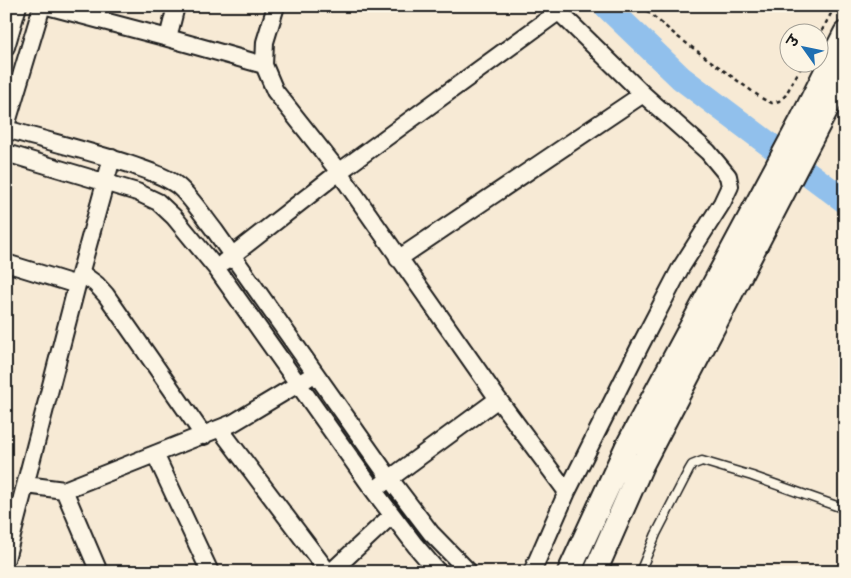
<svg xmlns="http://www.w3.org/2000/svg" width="851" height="578" viewBox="0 0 851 578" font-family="'Gochi Hand','Playpen Sans Deva',sans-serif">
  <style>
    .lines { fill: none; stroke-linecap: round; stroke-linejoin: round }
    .river { stroke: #91c0ec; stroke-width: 25 }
    .service-casing { stroke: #1c1c1c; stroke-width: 11 }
    .minor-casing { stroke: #1c1c1c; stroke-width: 20 }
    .secondary-casing { stroke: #1c1c1c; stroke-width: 26 }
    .path { stroke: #1c1c1c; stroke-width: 2.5; stroke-dasharray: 4 4; stroke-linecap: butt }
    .service { stroke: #fcf5e5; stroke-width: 8 }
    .minor { stroke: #fcf5e5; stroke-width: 16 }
    .secondary { stroke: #fcf5e5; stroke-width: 22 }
  </style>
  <rect width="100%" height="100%" fill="#f7ead5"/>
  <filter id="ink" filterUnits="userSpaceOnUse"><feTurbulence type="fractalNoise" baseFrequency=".02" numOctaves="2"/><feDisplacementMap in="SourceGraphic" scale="10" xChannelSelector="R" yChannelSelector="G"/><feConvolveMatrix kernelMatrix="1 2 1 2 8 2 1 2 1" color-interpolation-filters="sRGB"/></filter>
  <g filter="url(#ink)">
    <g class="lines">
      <path class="river" d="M606,6l75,72 164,123"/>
      <g class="service-casing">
        <path id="service" d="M640,572l16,-38 33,-64 3,-5 10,-4 50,15 93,33"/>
      </g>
      <g class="minor-casing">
        <path id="minor" d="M47,6l121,32 8,-32
          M276,6l-11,36 -1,23 11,26 64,81 159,227 69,93
          M168,38l96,27
          M6,47l12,-41
          M6,126l36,-120
          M6,129c41,12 83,22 123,35 16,6 35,11 49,22 14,12 25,30 37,45l175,248 41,54 38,39
          M6,153l131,39 21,10 16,15 42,51 158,223 41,54 23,27
          M398,259l245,-165
          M224,262l115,-90 219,-160
          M6,263l71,22
          M81,273l15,11 10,11 98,141
          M220,429l108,143
          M155,454l55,118
          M26,485l38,5 35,82
          M381,485l117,-86
          M64,490l169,-67 75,-45
          M6,559l71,-274 35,-127
          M331,572l61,-57
          M532,572l35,-80 73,-146 40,-77 42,-66 8,-17 -2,-10 -20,-24 -65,-58 -90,-88"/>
      </g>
      <g class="secondary-casing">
        <path id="secondary" d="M569,572l57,-124 174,-325 45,-90
          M595,572l47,-107 203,-391"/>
      </g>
      <path class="path" d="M641,6l37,31 64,47 21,15 9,4 7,-2 6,-5 19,-34
        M818,38l17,-32"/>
      <use href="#service" class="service"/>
      <use href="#minor" class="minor"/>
      <use href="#secondary" class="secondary"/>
    </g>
  </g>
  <rect width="851" height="578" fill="none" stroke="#fcf5e5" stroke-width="25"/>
  <rect x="12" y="12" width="826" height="553" fill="none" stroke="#1c1c1c" stroke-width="2" filter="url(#ink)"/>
  <g transform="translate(804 48) rotate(303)"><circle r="24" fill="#fcf5e5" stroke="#a29e95"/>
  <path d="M0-4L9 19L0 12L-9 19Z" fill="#1f6fb2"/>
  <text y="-8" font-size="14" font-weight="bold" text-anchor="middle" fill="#1c1c1c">उ</text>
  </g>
</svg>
